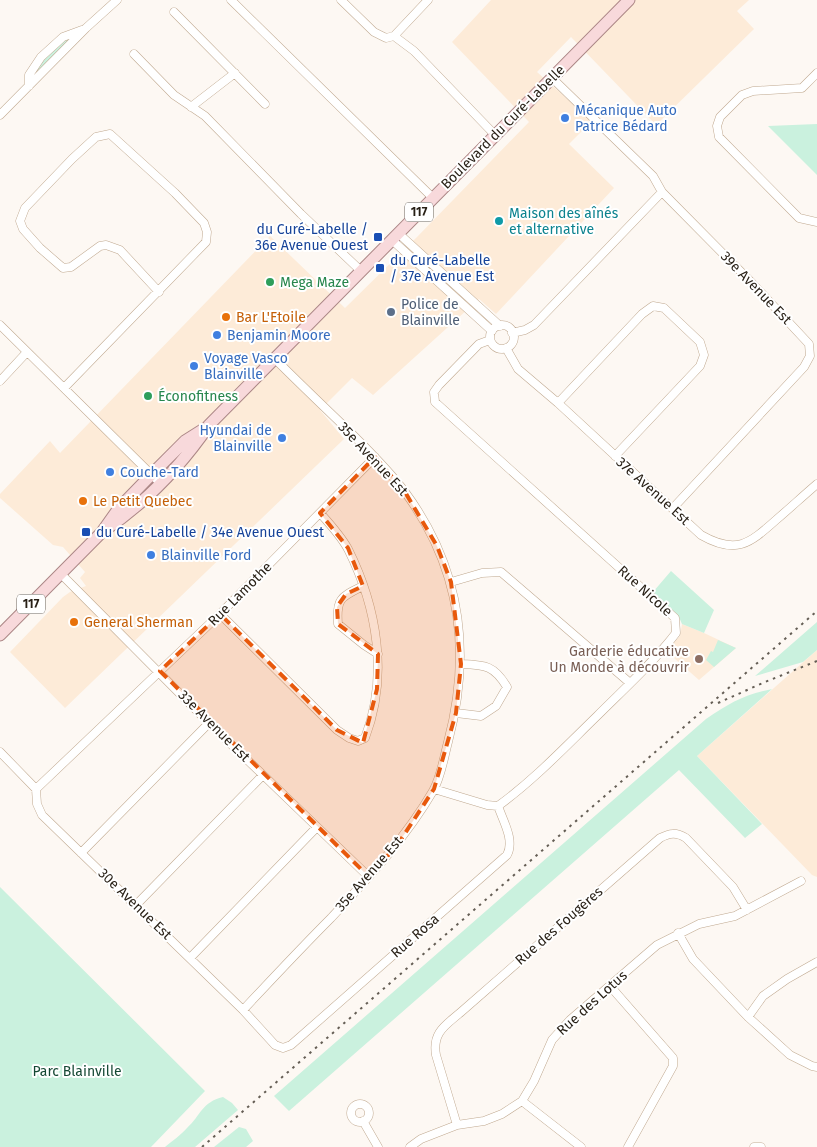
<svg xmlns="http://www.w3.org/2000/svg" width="817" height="1147" viewBox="0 0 817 1147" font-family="'Fira Sans',sans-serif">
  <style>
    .built { fill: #fdebd8 }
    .green { fill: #caf1de }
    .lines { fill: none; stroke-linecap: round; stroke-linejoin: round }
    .street-casing { stroke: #c0a990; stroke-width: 9 }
    .primary-casing { stroke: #ac8786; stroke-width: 13 }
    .street { stroke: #fff; stroke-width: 8 }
    .primary { stroke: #f8d9db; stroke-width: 11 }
    .rail { stroke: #655e55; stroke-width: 2; stroke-dasharray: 2.5 5; stroke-linecap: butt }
    .marked { fill: #e8590c; fill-opacity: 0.2; stroke: #e8590c; stroke-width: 4; stroke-dasharray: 10 6; stroke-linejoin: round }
    .shop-dot { fill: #3f7fe0; stroke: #fff; stroke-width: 2 }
    .culture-dot { fill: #0f9aa8; stroke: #fff; stroke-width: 2 }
    .transit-dot { fill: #1a4fb4; stroke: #fff; stroke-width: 2 }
    .leisure-dot { fill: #2e9e5b; stroke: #fff; stroke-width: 2 }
    .service-dot { fill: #5c6f8a; stroke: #fff; stroke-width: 2 }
    .food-dot { fill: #e8710a; stroke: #fff; stroke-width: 2 }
    .education-dot { fill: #8d6e63; stroke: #fff; stroke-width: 2 }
    .labels { text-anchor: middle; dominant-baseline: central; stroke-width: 4; stroke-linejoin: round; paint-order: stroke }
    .shield { fill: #fff; stroke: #68625b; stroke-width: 1 }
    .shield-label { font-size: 12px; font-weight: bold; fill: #271f15 }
    .shop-label { font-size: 14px; fill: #366cbe; stroke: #fff; text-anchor: start }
    .street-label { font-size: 14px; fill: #271f15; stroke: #fff }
    .culture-label { font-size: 14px; fill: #0d838f; stroke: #fff; text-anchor: start }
    .transit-label { font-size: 14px; fill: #164399; stroke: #fff; text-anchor: start }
    .leisure-label { font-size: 14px; fill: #27864d; stroke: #fff; text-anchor: start }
    .service-label { font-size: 14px; fill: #4e5e75; stroke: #fff; text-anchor: start }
    .food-label { font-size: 14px; fill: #c56008; stroke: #fff; text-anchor: start }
    .education-label { font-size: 14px; fill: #785e54; stroke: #fff; text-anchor: end }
    .park-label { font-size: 14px; fill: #154834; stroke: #fff }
  </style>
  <rect width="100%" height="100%" fill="#fdf8f3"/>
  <path class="built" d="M491,0h258l-12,11 17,18 -98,96 -85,-88 -34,35 55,49 -23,23 45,44 -118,126 -17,-15 -106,96 -21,-17 -32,32 24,29 -279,269 -55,-56 53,-55 7,-5 16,-6 -6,-8 5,-6 -22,-25 -10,-2 -53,-47v-4l50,-53 10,12 210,-217 75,72 72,-71 112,-115 -77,-80z
    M682,624l22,9 32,15 -37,32 -33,-29 14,-15z
    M817,650v227l-5,-2 -115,-119z"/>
  <path class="green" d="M80,32l-49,49c2,-23 30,-41 49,-49z
    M817,124v51l-49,-49z
    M671,571l43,39 -10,23 -22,-9 -4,-9 -25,-23z
    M817,622v28l-14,12 -48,14z
    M718,640l18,8 -22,19 -8,-7 5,-9 2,1z
    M772,689l-75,67 65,68 -17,14 -66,-68 -390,341 -15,-15 432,-377c24,-16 37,-24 66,-30z
    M0,887l205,204 -54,56h-151z
    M223,1097l9,6 6,7 -43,37h-30c7,-6 16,-12 22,-19 14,-13 15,-26 36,-31z
    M239,1127l7,2 7,12 -7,6h-32z"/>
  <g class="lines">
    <g class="street-casing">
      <path id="street" d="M231,0l202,198
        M341,0l33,32 12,6 8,-2 20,15 81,84
        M174,12l91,92
        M394,36l34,-36
        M134,54l40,41 31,21 96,98 60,57
        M817,73l-15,15 -49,3 -11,4 -22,22 -3,9 2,11 80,81 18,4
        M552,78l101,98 9,16 90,91 57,61 1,12 -6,11 -131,141
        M29,86v-11l12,-18 22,-20 19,-7
        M191,107l44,-34
        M0,115l86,-87 31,-28
        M398,233l102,93
        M392,240l100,91
        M0,325l160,158
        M490 337a12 12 0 1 1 24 0a12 12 0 1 1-24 0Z
        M512,333l13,-3 9,-5 128,-133
        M506,348l12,21 40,34 143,132c35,20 48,9 75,-15 14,-12 27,-24 41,-36
        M0,381l27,-29
        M64,388l142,-146 1,-10 -3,-9 -29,-30 -65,-59 -14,3 -24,22 -47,49 -5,13 3,8 17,19 23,20 8,-1 29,-21 6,-1 14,5 39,42
        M558,403l84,-89 11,-8 11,2 36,34 4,13 -4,11 -85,90
        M61,574l148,149 160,154
        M451,582l31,-9 19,-1 129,111
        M363,586c-22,11 -27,12 -25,38l26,21 14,9
        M220,614l117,116 12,8 9,3 7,-3c24,-62 12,-131 -17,-189 -7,-13 -18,-25 -28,-36
        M456,713l25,3 15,-10 11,-19c-13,-22 -22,-22 -46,-23
        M0,752l36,37 1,15 5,11 201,195 32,35 8,3 8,-3 216,-190c8,-15 -4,-34 -9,-49
        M36,789l184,-175 155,-157
        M434,789l53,16 11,1c36,-26 67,-59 99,-90 27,-27 56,-53 79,-83l-1,-15 -240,-216 -1,-10 5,-7 40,-41 11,-4
        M81,853l128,-130
        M136,905l127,-130
        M678,933l15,26 55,58 42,38 22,11 5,1
        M190,958l127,-131
        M610,986l63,72v8l-45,81
        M243,1010c29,-31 58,-62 88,-92 37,-40 74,-79 102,-127 8,-14 11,-34 15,-49 24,-90 13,-174 -43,-250 -17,-23 -39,-44 -59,-64 -24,-23 -48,-46 -72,-70
        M748,1017l15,-21 24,-17 30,-17
        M522,1101l59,46
        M351 1113a9 9 0 1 1 18 0a9 9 0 1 1-18 0Z
        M363,1121l15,26
        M457,1125l-21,-70c-4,-23 10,-30 25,-43l199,-174c10,-5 16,-6 26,0l47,49 14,23
        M410,1147l11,-8 36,-14 27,-4 18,-7 20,-13 12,-20 18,-41 18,-20 87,-75 42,-21 36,-8 66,-35
        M754,1147h7"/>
    </g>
    <g class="primary-casing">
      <path id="primary" d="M102,532c42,-28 79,-66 107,-107l420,-425
        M0,635l102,-103 17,-24 33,-34 33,-33 19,-12"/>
    </g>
    <use href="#street" class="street"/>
    <use href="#primary" class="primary"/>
    <path class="rail" d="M718,703l47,-21 52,-21
      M202,1147l615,-536"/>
  </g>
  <path class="marked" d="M375,457l30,35 32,54 14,36 10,82 -5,49 -22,76 -36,55 -29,33 -209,-206 60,-57 117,116 26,13 14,-54 1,-35 -40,-30 -1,-17 9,-13 17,-8 -15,-38 -28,-35z"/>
  <g class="shop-dot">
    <circle cx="565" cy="118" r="5"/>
    <circle cx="217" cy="335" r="5"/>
    <circle cx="194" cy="366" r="5"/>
    <circle cx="282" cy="438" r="5"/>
    <circle cx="110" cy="472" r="5"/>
    <circle cx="151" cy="555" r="5"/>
  </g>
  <circle class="culture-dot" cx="499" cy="221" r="5"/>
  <g class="transit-dot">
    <rect x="373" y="232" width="10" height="10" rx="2.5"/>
    <rect x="375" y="263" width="10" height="10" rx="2.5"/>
    <rect x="81" y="527" width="10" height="10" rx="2.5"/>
  </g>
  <g class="leisure-dot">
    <circle cx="270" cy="282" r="5"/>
    <circle cx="148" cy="396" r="5"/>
  </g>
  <circle class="service-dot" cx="391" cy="312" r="5"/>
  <g class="food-dot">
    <circle cx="226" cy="317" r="5"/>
    <circle cx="83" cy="501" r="5"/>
    <circle cx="74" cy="622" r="5"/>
  </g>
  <circle class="education-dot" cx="699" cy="659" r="5"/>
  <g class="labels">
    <g class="shield">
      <rect x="405" y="202.5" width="28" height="19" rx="4"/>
      <rect x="17" y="594.5" width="28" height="19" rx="4"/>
    </g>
    <g class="shield-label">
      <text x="419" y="212">117</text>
      <text x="31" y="604">117</text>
    </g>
    <g class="shop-label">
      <text x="575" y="110">Mécanique Auto<tspan x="575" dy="16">Patrice Bédard</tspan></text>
      <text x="227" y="335">Benjamin Moore</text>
      <text x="204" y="358">Voyage Vasco<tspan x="204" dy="16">Blainville</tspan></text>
      <text x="272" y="430" text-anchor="end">Hyundai de<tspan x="272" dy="16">Blainville</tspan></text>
      <text x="120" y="472">Couche-Tard</text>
      <text x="161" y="555">Blainville Ford</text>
    </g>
    <g class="street-label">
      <text transform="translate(503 127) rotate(-45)">Boulevard du Curé-Labelle</text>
      <text transform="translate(756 288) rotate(46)">39e Avenue Est</text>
      <text transform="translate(373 459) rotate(47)">35e Avenue Est</text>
      <text transform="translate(653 491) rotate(42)">37e Avenue Est</text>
      <text transform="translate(645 591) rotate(42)">Rue Nicole</text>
      <text transform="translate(240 594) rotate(-45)">Rue Lamothe</text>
      <text transform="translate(214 726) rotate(45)">33e Avenue Est</text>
      <text transform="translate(369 874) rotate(-49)">35e Avenue Est</text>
      <text transform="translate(135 904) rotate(44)">30e Avenue Est</text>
      <text transform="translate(559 926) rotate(-41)">Rue des Fougères</text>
      <text transform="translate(415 936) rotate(-41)">Rue Rosa</text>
      <text transform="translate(592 1003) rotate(-42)">Rue des Lotus</text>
    </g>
    <g class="culture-label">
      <text x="509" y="213">Maison des aînés<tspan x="509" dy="16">et alternative</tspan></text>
    </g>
    <g class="transit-label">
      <text x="368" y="229" text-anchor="end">du Curé-Labelle /<tspan x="368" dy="16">36e Avenue Ouest</tspan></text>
      <text x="390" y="260">du Curé-Labelle<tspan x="390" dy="16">/ 37e Avenue Est</tspan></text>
      <text x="96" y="532">du Curé-Labelle / 34e Avenue Ouest</text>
    </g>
    <g class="leisure-label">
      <text x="280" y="282">Mega Maze</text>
      <text x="158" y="396">Éconofitness</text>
    </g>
    <g class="service-label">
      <text x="401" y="304">Police de<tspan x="401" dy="16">Blainville</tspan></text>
    </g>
    <g class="food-label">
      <text x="236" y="317">Bar L'Etoile</text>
      <text x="93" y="501">Le Petit Quebec</text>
      <text x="84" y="622">General Sherman</text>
    </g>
    <g class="education-label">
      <text x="689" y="651">Garderie éducative<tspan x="689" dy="16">Un Monde à découvrir</tspan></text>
    </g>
    <g class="park-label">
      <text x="77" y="1071">Parc Blainville</text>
    </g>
  </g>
</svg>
